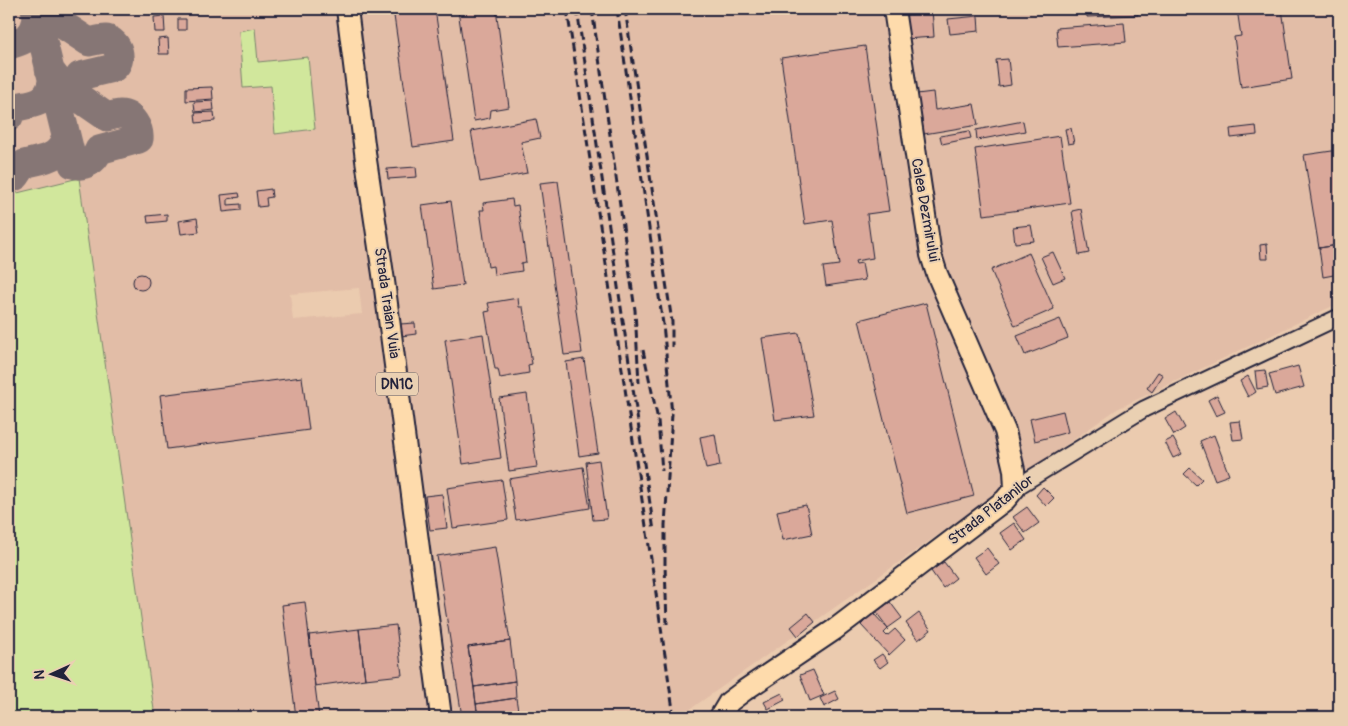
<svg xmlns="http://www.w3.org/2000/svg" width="1348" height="726" viewBox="0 0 1348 726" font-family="Pangolin,sans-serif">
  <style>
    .built { fill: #e2bda7; fill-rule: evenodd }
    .green { fill: #d1e79c; stroke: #7a846c }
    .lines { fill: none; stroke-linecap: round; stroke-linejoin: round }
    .taxiway { stroke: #867675; stroke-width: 29 }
    .building { fill: #daa89a; stroke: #22223b }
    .minor-casing { stroke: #22223b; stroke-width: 19 }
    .major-casing { stroke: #22223b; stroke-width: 24 }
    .minor { stroke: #ead0b2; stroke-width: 15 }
    .major { stroke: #fedbac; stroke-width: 20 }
    .rail { stroke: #22223b; stroke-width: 3; stroke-dasharray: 8 4; stroke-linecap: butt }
    .labels { text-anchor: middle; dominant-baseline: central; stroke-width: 4; stroke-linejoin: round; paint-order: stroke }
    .shield { fill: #ead0b2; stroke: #5e565f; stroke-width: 1 }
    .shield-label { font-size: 14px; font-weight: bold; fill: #22223b }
    .street-label { font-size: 15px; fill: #22223b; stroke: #ead0b2 }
  </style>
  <rect width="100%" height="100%" fill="#ebcbaf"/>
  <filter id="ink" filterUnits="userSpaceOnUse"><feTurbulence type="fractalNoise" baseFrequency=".02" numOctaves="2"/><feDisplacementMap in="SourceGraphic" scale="10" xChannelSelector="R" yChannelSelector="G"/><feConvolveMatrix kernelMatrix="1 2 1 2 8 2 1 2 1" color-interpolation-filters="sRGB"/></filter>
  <g filter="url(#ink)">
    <path class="built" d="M9,9h142l1,7 61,-3 1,-4h1125v294l-222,106 -438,308h-670zM359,288l3,26 -69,6 -3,-26z"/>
    <path class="green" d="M255,28l3,34 50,-5 7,72 -40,5 -4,-48 -28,2 -4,-57z
      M79,178l76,539h-146v-522z"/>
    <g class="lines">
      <path class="taxiway" d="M35,9l38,155c12,4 22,-4 26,-14l40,-11c1,-10 -7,-25 -19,-25 -4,0 -9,2 -13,3l-45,-31 -13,-17
        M39,9l50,33c5,-1 12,-3 17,-3 13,3 18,21 7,29l-33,8c-6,11 -12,16 -25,15
        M9,45c17,-5 25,-8 28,-27
        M9,117l3,-9c19,-5 37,-3 40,-27
        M9,179l7,-3 8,-12c19,-5 38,-5 42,-29"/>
    </g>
    <path class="building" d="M393,9h42l19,132 -41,6z
      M467,9h29l13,98 -18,3 -1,8 -16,3 -16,-111z
      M915,9h17l2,28 -29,2 -2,-24 13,-1z
      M1087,9h50l1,6 -51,2z
      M1231,9h51l10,70 -51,8 -7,-50 7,-1 -4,-27 -6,1z
      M164,16l1,16h-10l-1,-15z
      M978,16l1,15 -29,3 -2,-15z
      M178,19h8v11h-8z
      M1124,23l2,19 -68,5 -2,-19z
      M168,38l1,16h-10l-1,-15z
      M865,46l24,165 -22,3 6,44 -18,3 1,3 6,-1 3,17 -39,6 -3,-19 16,-2 -7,-45 -27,4 -24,-166z
      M1008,59l3,26 -12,2 -3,-27z
      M212,87l1,12 -27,2v-13z
      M933,92l2,18 39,-6 4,21 -54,9 -7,-40z
      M213,101l1,9 -19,2 -1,-10z
      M214,112l1,9 -19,2 -1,-10z
      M536,119l4,19 -19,4 6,31 -47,9 -9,-51z
      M1023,121l2,10 -48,9 -1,-10z
      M1256,126l1,9 -26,3 -1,-9z
      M1071,128l3,15 -6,1 -3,-15z
      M969,131l2,7 -29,6 -2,-8z
      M1060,136l10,67 -86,12 -9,-66z
      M1339,150v99l-1,-4 -19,3 -15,-93z
      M416,167l1,10 -29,2 -1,-10z
      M558,181l24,172 -18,2 -24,-172z
      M271,189l1,8 -6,1 1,8 -9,1 -2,-16z
      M239,193l1,4 -12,2v6l13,-1v6l-18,2 -2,-17z
      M512,199l1,7 5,-1 8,57 -5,1 1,8 -28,4 -1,-9 -5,1 -8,-57h4l-1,-7z
      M451,201l12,84 -29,4 -12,-84z
      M1081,209l8,44 -10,2 -7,-44z
      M167,214v7l-19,2 -1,-7z
      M197,218l2,14 -18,2 -2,-13z
      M1031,225l3,16 -19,2 -2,-16z
      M1267,244l1,15h-7l-1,-14z
      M1338,245l1,29 -16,3 -4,-29z
      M1053,252l12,26 -12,5 -12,-26z
      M1029,253l25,56 -39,17 -24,-56z
      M133 282a8 8 0 1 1 16 0a8 8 0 1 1-16 0Z
      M518,298l1,9h4l9,57 -4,1 1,8 -29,5 -2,-9h-3l-10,-57 5,-1 -2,-8z
      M926,303l48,193 -67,17 -48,-193z
      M1060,319l8,19 -43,17 -8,-19z
      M415,323l1,11 -15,2 -1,-12z
      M799,333l15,82 -39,5 -13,-82z
      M483,334l18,124 -38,6 -18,-124z
      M584,359l14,94 -19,3 -13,-94z
      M1298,366l6,21 -29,8 -6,-21z
      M1265,370l3,17 -11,2 -2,-18z
      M1158,372l5,3 -11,17 -5,-4z
      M1248,376l8,16 -8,5 -8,-16z
      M302,377l7,53 -142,19 -7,-54z
      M527,394l10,73 -28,4 -10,-73z
      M1217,395l8,17 -9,4 -8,-16z
      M1063,411l5,21 -33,9 -5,-22z
      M1176,412l9,16 -11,7 -9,-16z
      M1240,421l3,18 -10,1 -3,-18z
      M715,434l5,32 -14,3 -6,-32z
      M1214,435l15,40 -14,5 -15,-39z
      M1173,438l9,16 -9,4 -8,-16z
      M599,460l8,59 -14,1 -7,-58z
      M583,467l7,41 -74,12 -7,-41z
      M1190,468l12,11 -6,6 -12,-11z
      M502,480l6,40 -55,8 -6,-40z
      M1043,487l11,11 -8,8 -10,-11z
      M442,494l5,34 -17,2 -5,-34z
      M806,505l6,29 -29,6 -6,-29z
      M1027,507l12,16 -14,10 -12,-16z
      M1014,523l12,17 -14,10 -12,-17z
      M495,547l15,94 -42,6 10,70h-16l-25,-161z
      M987,548l12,16 -13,10 -12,-17z
      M944,562l12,16 -13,10 -12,-17z
      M305,602l10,84 4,31h-23l-14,-112z
      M890,602l12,16 -14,10 -12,-16z
      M808,613l7,9 -17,14 -7,-9z
      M873,613l15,16 -4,4 3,3 8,-7 10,11 -16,15 -28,-30z
      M919,613l12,17 -13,10 -12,-17z
      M396,625l6,50 -37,4 -6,-50z
      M359,629l6,50 -50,7 -6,-51z
      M510,641l5,40 -41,6 -6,-40z
      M882,654l6,8 -8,6 -7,-8z
      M813,670l11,25 -14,6 -10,-26z
      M515,681l1,17 -40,6 -2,-17z
      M835,691l4,8 -15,8 -4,-9z
      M782,693l3,7 -17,9 -4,-7z
      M516,698l3,19h-41l-2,-13z"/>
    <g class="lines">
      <g class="minor-casing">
        <path id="minor" d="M1015,488l129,-79 195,-92"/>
      </g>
      <g class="major-casing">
        <path id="major" d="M347,9l19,151 18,121 57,436
          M720,717l9,-15 16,-12 89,-60 171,-130 10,-12 -1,-18 -9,-39 -68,-157 -6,-19 -37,-246"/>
      </g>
      <use href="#minor" class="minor"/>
      <use href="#major" class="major"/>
      <path class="rail" d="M567,9l84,550 23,158
        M577,9l77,522
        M592,9l43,301 4,73
        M617,9l46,315 9,90 -7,111v40l2,59
        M625,9l47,313v25
        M643,350l15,70 4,51"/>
    </g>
  </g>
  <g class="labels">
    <rect class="shield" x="376" y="372.5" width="42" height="23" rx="4"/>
    <g class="shield-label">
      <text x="397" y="384">DN1C</text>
    </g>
    <g class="street-label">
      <text transform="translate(925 210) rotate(80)">Calea Dezmirului</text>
      <text transform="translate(387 303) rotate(82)">Strada Traian Vuia</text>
      <text transform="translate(991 510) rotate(-38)">Strada Platanilor</text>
    </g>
  </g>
  <rect width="1348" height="726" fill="none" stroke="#ead0b2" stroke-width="30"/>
  <rect x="15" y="15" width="1318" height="696" fill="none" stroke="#22223b" stroke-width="2" filter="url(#ink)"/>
  <g transform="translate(52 674) rotate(267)" stroke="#ead0b2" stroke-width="4" paint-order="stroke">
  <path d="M0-4L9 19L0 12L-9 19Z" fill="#22223b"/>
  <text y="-8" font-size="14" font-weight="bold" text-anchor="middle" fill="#22223b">N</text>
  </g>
</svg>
